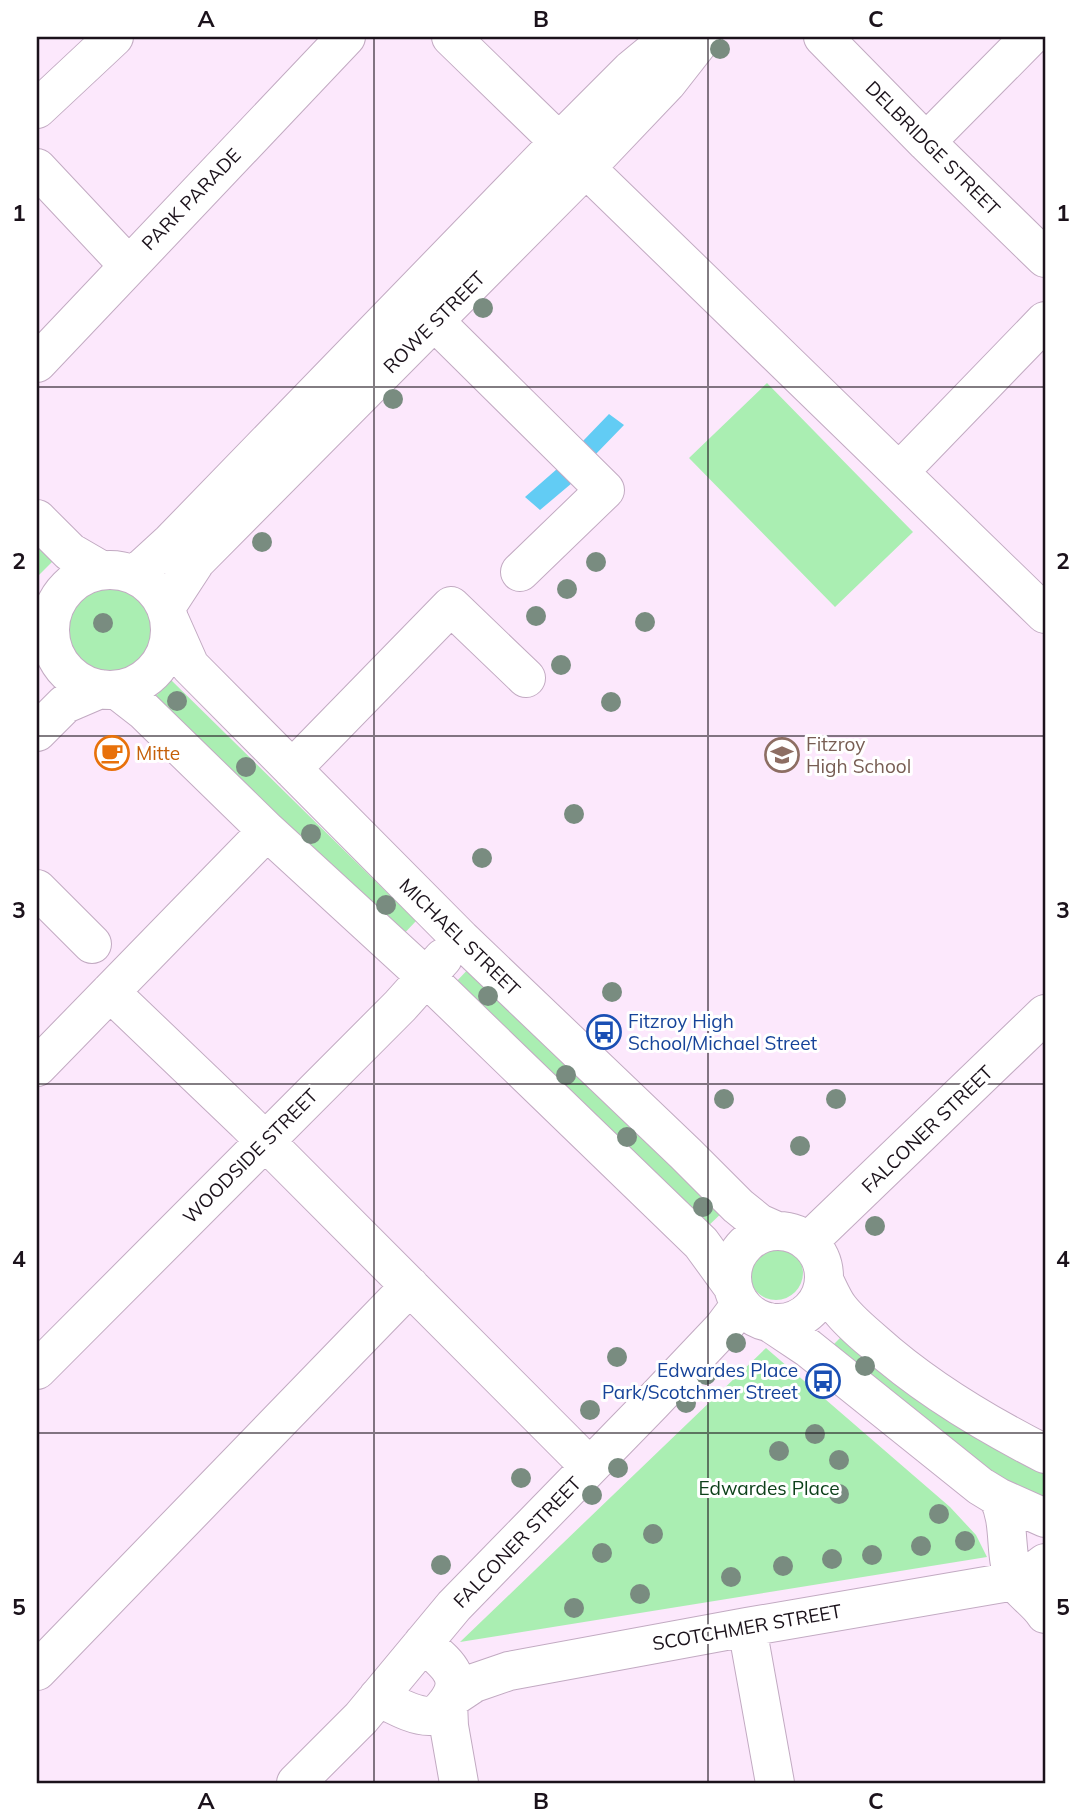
<svg xmlns="http://www.w3.org/2000/svg" width="1082" height="1820" viewBox="0 0 1082 1820" font-family="Mulish,sans-serif">
  <style>
    .green { fill: #aaeeb2 }
    .water { fill: #62ccf4 }
    .lines { fill: none; stroke-linecap: round; stroke-linejoin: round }
    .minor-casing { stroke: #c2aac2; stroke-width: 40 }
    .minor { stroke: #fff; stroke-width: 38 }
    .tree { fill: #798c80 }
    .grid { fill: none; stroke: #1b121b; stroke-width: 2; stroke-opacity: 0.55 }
    .labels { text-anchor: middle; dominant-baseline: central; stroke-width: 6; stroke-linejoin: round; paint-order: stroke }
    .street-label { font-size: 19px; fill: #1b121b; stroke: #fff }
    .education-label { font-size: 19px; fill: #785e54; stroke: #fff; text-anchor: start }
    .food-label { font-size: 19px; fill: #c56008; stroke: #fff; text-anchor: start }
    .transit-label { font-size: 19px; fill: #164399; stroke: #fff; text-anchor: start }
    .park-label { font-size: 19px; fill: #0d411a; stroke: #fff }
    .neatline { fill: none; stroke: #1b121b; stroke-width: 2.5 }
    .grid-label { font-size: 23px; text-anchor: middle; font-weight: bold; fill: #1b121b }
  </style>
  <rect width="100%" height="100%" fill="#fce8fc"/>
  <path class="green" d="M767,383l146,149 -78,75 -146,-149z
    M37,538l20,19 -20,20z
    M67 629a43 43 0 1 1 86 0a43 43 0 1 1-86 0Z
    M171,680l245,241 -17,18 -245,-241z
    M473,964l255,243 -23,22 -250,-246z
    M749 1273a27 27 0 1 1 54 0a27 27 0 1 1-54 0Z
    M848,1330l187,134 10,11v31l-25,-11 -192,-145z
    M766,1348l184,159 26,28 11,22 -527,85z"/>
  <path class="water" d="M609,414l15,11 -30,31 -11,-15z
    M557,469l15,14 -32,27 -15,-13z"/>
  <g class="lines">
    <g class="minor-casing">
      <path id="minor" d="M451,37l594,577
        M823,37l103,105 119,116
        M37,109l77,-72
        M926,142l104,-105
        M37,168l91,97
        M416,303l189,187 -85,82
        M37,363l309,-326
        M899,472l146,-151
        M37,519l33,33 31,18
        M50 630a60 60 0 1 1 120 0a60 60 0 1 1-120 0Z
        M135,575l36,-33 389,-401 71,-71 40,-33
        M166,607l30,-46 390,-393 81,-85 36,-46
        M170,621l20,45 271,273 225,215 52,52 21,17 18,8
        M117,690l27,21 123,120 159,146 275,266 32,44
        M37,732l28,-28 35,-15
        M292,769l159,-163 75,72
        M37,889l55,55
        M110,992l136,130 343,344
        M37,1067l230,-236
        M732 1277a46 46 0 1 1 92 0a46 46 0 1 1-92 0Z
        M808,1242l237,-228
        M824,1280c5,10 9,20 15,28 10,13 23,24 35,34 51,46 110,81 171,112
        M769,1322l39,26 172,138 18,11 47,21
        M37,1370l363,-364 43,-48
        M998,1497c14,27 5,57 17,83 4,10 23,22 30,34
        M747,1627l28,156
        M37,1671l373,-385
        M378,1697c15,7 34,19 51,19 8,0 12,-6 17,-12 22,-28 -3,-43 -23,-61
        M450,1699l24,-16 35,-12 238,-44 268,-46 14,-6 16,-12
        M448,1702l1,24 10,57
        M296,1783l65,-65 93,-112 198,-203 71,-75 18,-24"/>
    </g>
    <use href="#minor" class="minor"/>
  </g>
  <g class="tree">
    <circle cx="720" cy="49" r="10"/>
    <circle cx="483" cy="308" r="10"/>
    <circle cx="393" cy="399" r="10"/>
    <circle cx="262" cy="542" r="10"/>
    <circle cx="596" cy="562" r="10"/>
    <circle cx="567" cy="589" r="10"/>
    <circle cx="536" cy="616" r="10"/>
    <circle cx="645" cy="622" r="10"/>
    <circle cx="103" cy="623" r="10"/>
    <circle cx="561" cy="665" r="10"/>
    <circle cx="177" cy="701" r="10"/>
    <circle cx="611" cy="702" r="10"/>
    <circle cx="246" cy="767" r="10"/>
    <circle cx="574" cy="814" r="10"/>
    <circle cx="311" cy="834" r="10"/>
    <circle cx="482" cy="858" r="10"/>
    <circle cx="386" cy="905" r="10"/>
    <circle cx="612" cy="992" r="10"/>
    <circle cx="488" cy="996" r="10"/>
    <circle cx="566" cy="1075" r="10"/>
    <circle cx="724" cy="1099" r="10"/>
    <circle cx="836" cy="1099" r="10"/>
    <circle cx="627" cy="1137" r="10"/>
    <circle cx="800" cy="1146" r="10"/>
    <circle cx="703" cy="1207" r="10"/>
    <circle cx="875" cy="1226" r="10"/>
    <circle cx="736" cy="1343" r="10"/>
    <circle cx="617" cy="1357" r="10"/>
    <circle cx="865" cy="1366" r="10"/>
    <circle cx="706" cy="1375" r="10"/>
    <circle cx="686" cy="1403" r="10"/>
    <circle cx="590" cy="1410" r="10"/>
    <circle cx="815" cy="1434" r="10"/>
    <circle cx="779" cy="1451" r="10"/>
    <circle cx="839" cy="1460" r="10"/>
    <circle cx="618" cy="1468" r="10"/>
    <circle cx="521" cy="1478" r="10"/>
    <circle cx="839" cy="1494" r="10"/>
    <circle cx="592" cy="1495" r="10"/>
    <circle cx="939" cy="1514" r="10"/>
    <circle cx="653" cy="1534" r="10"/>
    <circle cx="965" cy="1541" r="10"/>
    <circle cx="921" cy="1546" r="10"/>
    <circle cx="602" cy="1553" r="10"/>
    <circle cx="872" cy="1555" r="10"/>
    <circle cx="832" cy="1559" r="10"/>
    <circle cx="441" cy="1565" r="10"/>
    <circle cx="783" cy="1566" r="10"/>
    <circle cx="731" cy="1577" r="10"/>
    <circle cx="640" cy="1594" r="10"/>
    <circle cx="574" cy="1608" r="10"/>
  </g>
  <path class="grid" d="M374,37v1746M708,37v1746M37,387h1008M37,736h1008M37,1084h1008M37,1433h1008"/>
  <defs>
    <g id="cafe-ring" transform="scale(1.75)"><circle r="9.5" fill="#fff" stroke="#e8710a" stroke-width="1.5"/><path d="M-5.5-4.5H6V0H3Q3 3.5 0 3.5H-2.5Q-5.5 3.5-5.5 0ZM3-3.2v2h1.7v-2ZM-6 4.5H4V6H-6Z" fill="#e8710a"/></g>
    <g id="school-ring" transform="scale(1.75)"><circle r="9.5" fill="#fff" stroke="#8d6e63" stroke-width="1.5"/><path d="M0-5L7-2L0 1L-7-2ZM-4 1L0 2.5L4 1V4Q0 6-4 4Z" fill="#8d6e63"/></g>
    <g id="bus-ring" transform="scale(1.75)"><circle r="9.5" fill="#fff" stroke="#1a4fb4" stroke-width="1.5"/><path d="M-5-6H5V4H4V6H2V4H-2V6H-4V4H-5ZM-3.5-4V0h7V-4ZM-3.5 1.2v1.5H-2V1.2ZM2 1.2v1.5H3.5V1.2Z" fill="#1a4fb4"/></g>
  </defs>
  <g fill-rule="evenodd">
    <use href="#cafe-ring" x="112" y="753"/>
    <use href="#school-ring" x="782" y="755"/>
    <use href="#bus-ring" x="604" y="1032"/>
    <use href="#bus-ring" x="823" y="1381"/>
  </g>
  <g class="labels">
    <g class="street-label">
      <text transform="translate(933 148) rotate(45)">DELBRIDGE STREET</text>
      <text transform="translate(191 199) rotate(-46)">PARK PARADE</text>
      <text transform="translate(434 322) rotate(-45)">ROWE STREET</text>
      <text transform="translate(460 937) rotate(44)">MICHAEL STREET</text>
      <text transform="translate(927 1129) rotate(-44)">FALCONER STREET</text>
      <text transform="translate(250 1156) rotate(-45)">WOODSIDE STREET</text>
      <text transform="translate(517 1542) rotate(-46)">FALCONER STREET</text>
      <text transform="translate(747 1627) rotate(-10)">SCOTCHMER STREET</text>
    </g>
    <g class="education-label">
      <text x="806" y="744">Fitzroy<tspan x="806" dy="22">High School</tspan></text>
    </g>
    <g class="food-label">
      <text x="136" y="753">Mitte</text>
    </g>
    <g class="transit-label">
      <text x="628" y="1021">Fitzroy High<tspan x="628" dy="22">School/Michael Street</tspan></text>
      <text x="798" y="1370" text-anchor="end">Edwardes Place<tspan x="798" dy="22">Park/Scotchmer Street</tspan></text>
    </g>
    <g class="park-label">
      <text x="769" y="1488">Edwardes Place</text>
    </g>
  </g>
  <rect width="1082" height="1820" fill="none" stroke="#ffffff" stroke-width="77"/>
  <rect x="38" y="38" width="1006" height="1744" class="neatline"/>
  <g class="grid-label">
    <text x="206" y="27">A</text>
    <text x="541" y="27">B</text>
    <text x="876" y="27">C</text>
    <text x="19" y="221">1</text>
    <text x="1063" y="221">1</text>
    <text x="19" y="569">2</text>
    <text x="1063" y="569">2</text>
    <text x="19" y="918">3</text>
    <text x="1063" y="918">3</text>
    <text x="19" y="1267">4</text>
    <text x="1063" y="1267">4</text>
    <text x="19" y="1615">5</text>
    <text x="1063" y="1615">5</text>
    <text x="206" y="1809">A</text>
    <text x="541" y="1809">B</text>
    <text x="876" y="1809">C</text>
  </g>
</svg>
